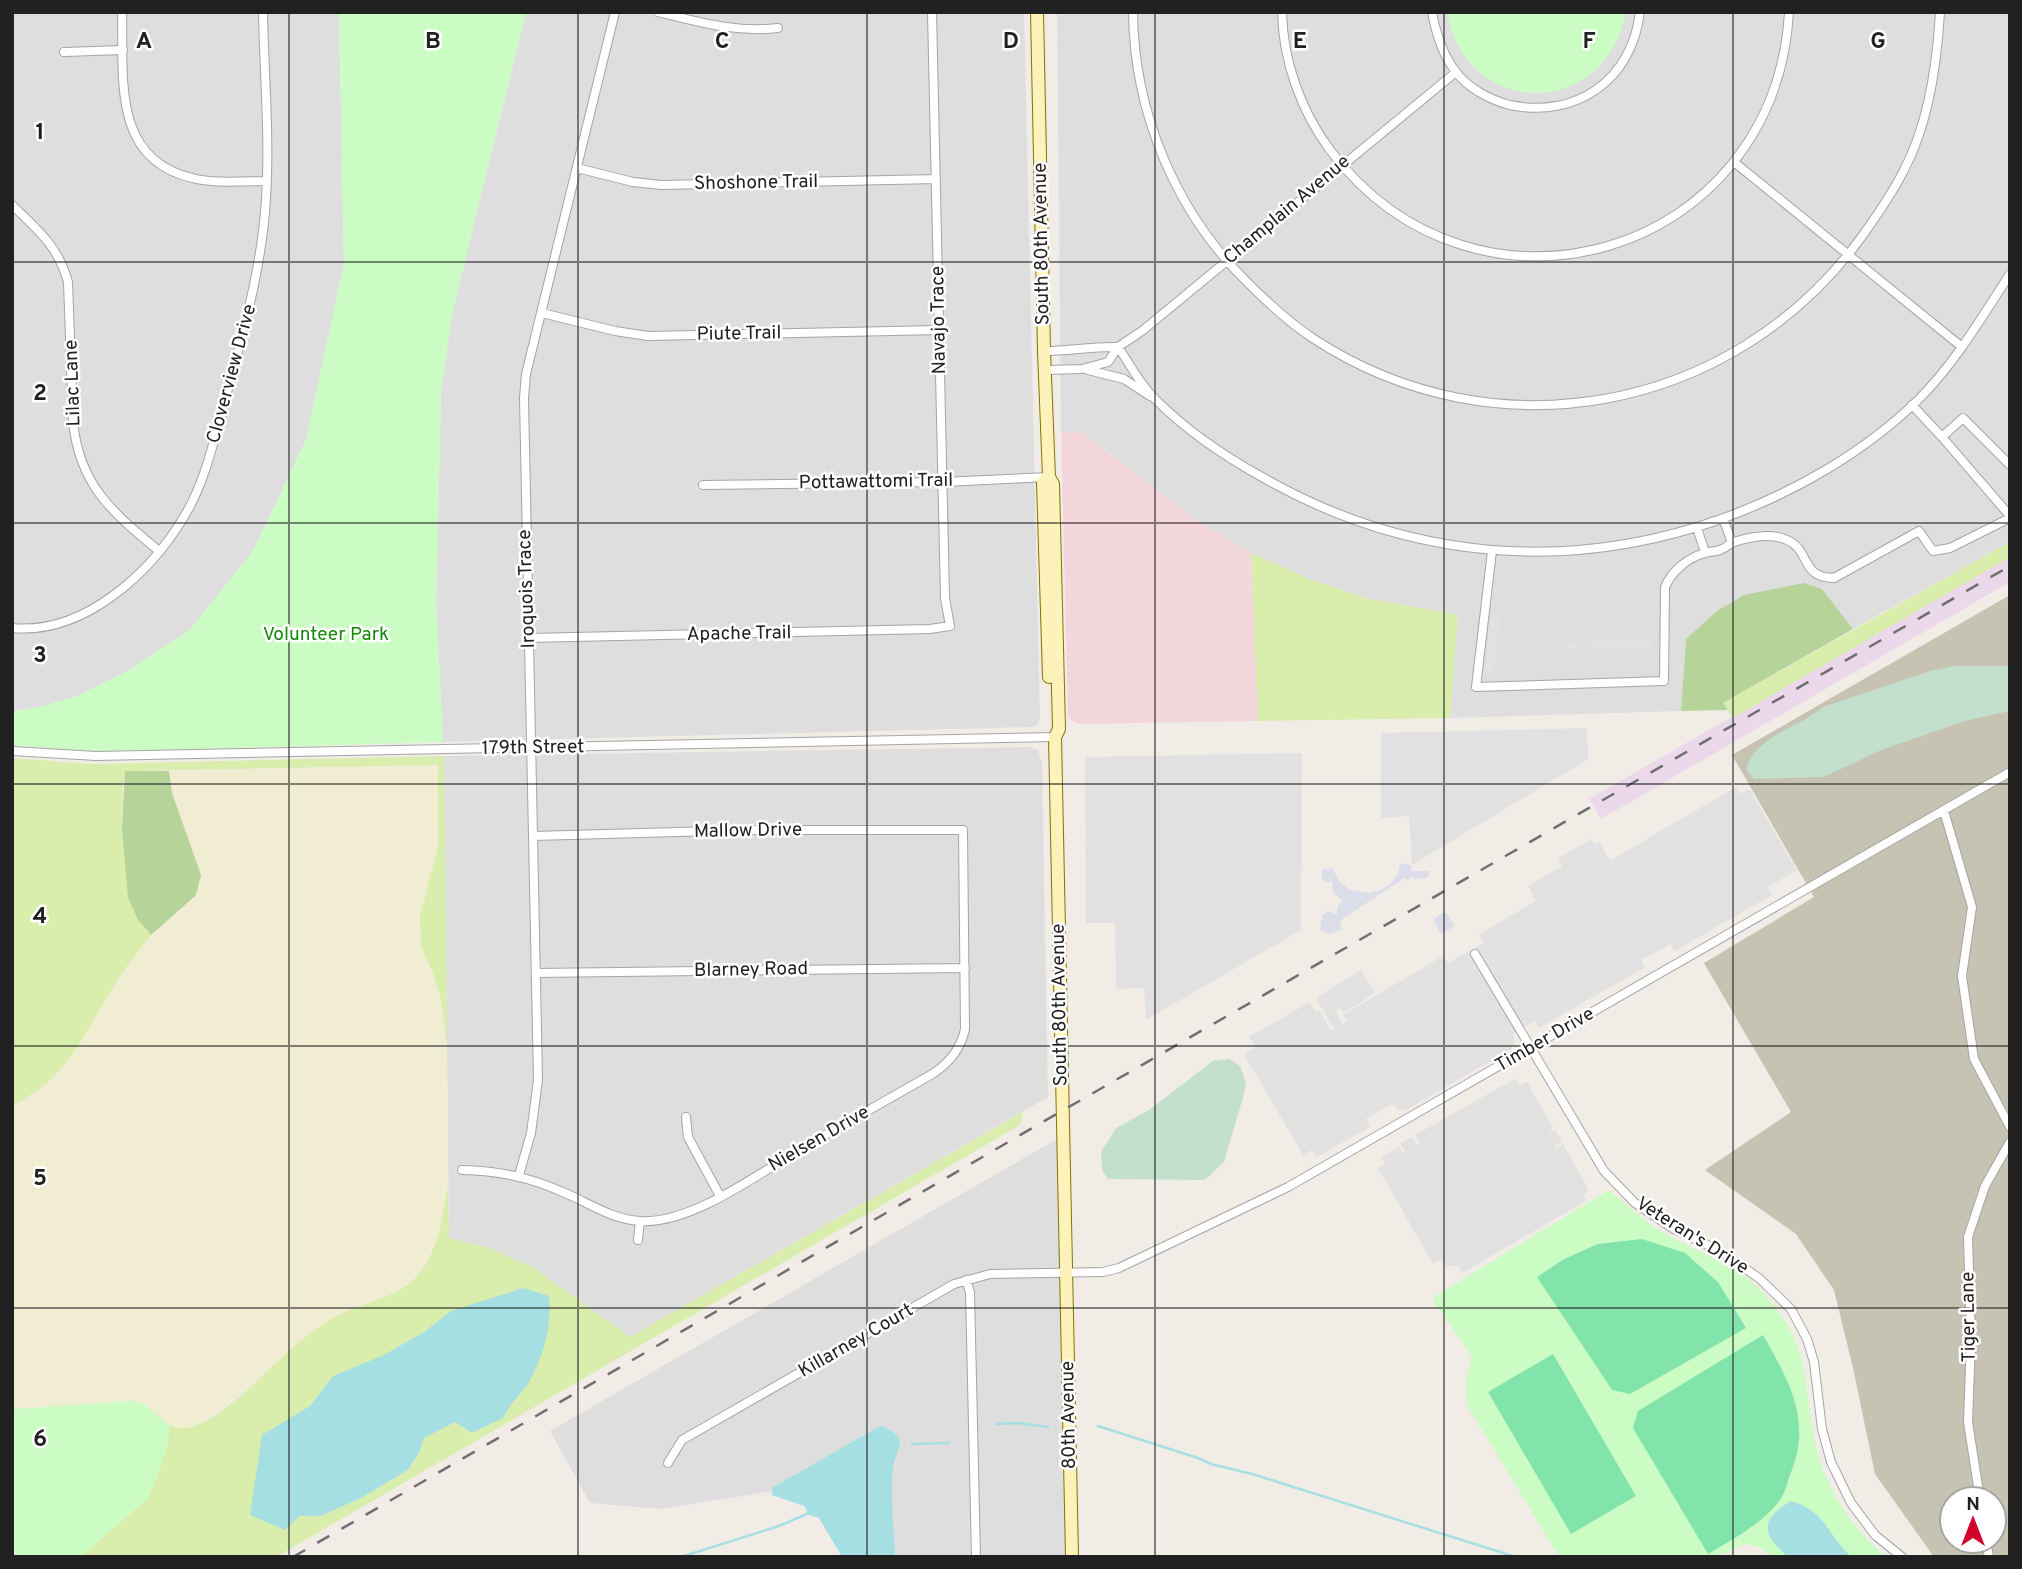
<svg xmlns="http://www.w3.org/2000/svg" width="2022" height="1569" viewBox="0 0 2022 1569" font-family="Overpass,sans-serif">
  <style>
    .residential { fill: #dfdede }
    .commercial { fill: #f3d6db }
    .industrial { fill: #ebd9eb }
    .construction { fill: #c7c3b2; fill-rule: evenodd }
    .farmland { fill: #f1edd2 }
    .grass { fill: #d9edac; fill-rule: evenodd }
    .forest { fill: #b6d39a }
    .wetland { fill: #c3e0cd }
    .park { fill: #cbfcc4 }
    .pitch { fill: #82e4ab }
    .parking { fill: #e1e1e1 }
    .plaza { fill: #dbdee8 }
    .water { fill: #a6dfe1 }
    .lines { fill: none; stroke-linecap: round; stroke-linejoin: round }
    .stream { stroke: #a6dfe1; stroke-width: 2.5 }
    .street-casing { stroke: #a5a5a5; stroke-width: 10 }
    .secondary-casing { stroke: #807400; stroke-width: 14 }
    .street { stroke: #fff; stroke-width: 8 }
    .secondary { stroke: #fdf3ba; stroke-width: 12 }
    .rail { stroke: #6f6f6f; stroke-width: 2.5; stroke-dasharray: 14 14; stroke-linecap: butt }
    .grid { fill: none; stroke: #212121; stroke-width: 2; stroke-opacity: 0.55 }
    .labels { text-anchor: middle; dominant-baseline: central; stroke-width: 5; stroke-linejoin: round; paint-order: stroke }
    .street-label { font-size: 19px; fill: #212121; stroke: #fff }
    .park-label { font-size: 19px; fill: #158806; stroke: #fff }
    .grid-label { font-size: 23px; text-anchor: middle; font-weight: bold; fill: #212121; stroke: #fff; stroke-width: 5; stroke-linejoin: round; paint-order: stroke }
  </style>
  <rect width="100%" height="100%" fill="#f2ece7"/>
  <path class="residential" d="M12,12h327l5,252 -38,176 -53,111 -63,79 -64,42 -49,24 -36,11 -29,4z
    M526,12h498l16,706 -2,7 -6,2 -589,15 -7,-139 5,-212 11,-77z
    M1057,12h953v530l-157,87 -31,-40 -136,50 -5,72 -231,7 8,-103 -88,-16 -59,-19 -60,-27 -57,-34 -111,-87 -22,1z
    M1031,747l7,3 4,13 6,334 -418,240 -96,-69 -44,-20 -41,-10 -5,-482z
    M1057,1139l9,418h-177l-104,-68 -124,20 -71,-6 -40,-72z"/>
  <path class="commercial" d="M1082,432l112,87 57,34 7,168 -178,3 -8,-3 -4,-5 -7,-283z"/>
  <path class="industrial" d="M2010,557v25l-409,237 -12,-20z"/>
  <path class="construction" d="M2010,595v962h-76l-59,-83 -22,-106 -19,-78 -38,-56 -91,-64 86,-58 -87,-149 110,-66 -82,-142zM1952,1499h42v42h-42z"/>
  <path class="farmland" d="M439,765l-1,81 -18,71 1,29 11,25 9,28 6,49 1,137 -6,36 -9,28 -15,26 -27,20 -51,19 -39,26 -46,42 -56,43 -15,4 -15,-4 -12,-9 -40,-14 -105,7v-303l24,-14 20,-18 21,-26 34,-59 26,-38 25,-28 10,-130 -3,-22z"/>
  <path class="grass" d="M2010,542v15l-277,161 -10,-15z
    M1251,553l60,27 59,19 88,16 -8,103 -192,3z
    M444,756l3,292 -6,-49 -9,-28 -11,-25 -1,-29 18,-71v-81l-312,6 -3,13 -1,45 16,91 13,15c-15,18 -29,37 -41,57 -17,28 -31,58 -54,82 -13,14 -28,23 -44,32v-348l80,6z
    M1023,1112l-3,13 -744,432h-196l67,-58 7,-14 14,-43 1,-17c5,1 11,4 16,3 33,-1 90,-68 118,-89 12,-9 26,-20 40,-26 25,-11 56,-16 75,-38 21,-25 25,-60 30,-90l1,53 41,10 44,20 96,69zM451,1311l77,71 -20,24 -5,12 -31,15 -17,-11 -31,16 -5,15 -11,17 -47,28 -40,18h-22l11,-110 23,-30 51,-20 40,-24z"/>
  <path class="forest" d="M1804,583l18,6 31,40 -130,74 5,7 -47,1 5,-72 31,-28 27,-16z
    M125,771h44l3,22 29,82 -5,20 -45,40 -13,-15 -10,-22 -6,-69z"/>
  <path class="wetland" d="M1956,666h54v45l-42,9 -87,30 -57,27 -70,2 -8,-10c10,-33 52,-41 77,-62l107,-36z
    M1229,1059l11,7 6,17 -2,11 -20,68 -19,18 -97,-1 -6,-9 -1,-18 15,-24 33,-18 64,-49z"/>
  <path class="park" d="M339,12h187l-74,302 -11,77 -5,212 7,139 -350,10 -81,-7v-34l29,-4 36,-11 49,-24 64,-42 63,-79 53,-111 38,-176z
    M1447,12h179c-20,108 -160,108 -179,0z
    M1609,1190c18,15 34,31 55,43 49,28 85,33 119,85 22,34 23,64 28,102 7,55 33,102 75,137h-114l-13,-10 -14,-3 -28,13h-151l-8,-2 -91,-150 -1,-24 6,-24 -40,-59z
    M133,1401l10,2 26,22 -1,17 -14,43 -7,14 -67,58h-68v-148z"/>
  <path class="pitch" d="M1642,1239l43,14 33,29 28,46 -116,66 -18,-4 -75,-113 27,-18 34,-15z
    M1763,1335c26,46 50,86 27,140 -3,8 -5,18 -10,25 -18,24 -47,39 -72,54l-75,-126 5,-17z
    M1553,1354l83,142 -65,38 -83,-142z"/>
  <path class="parking" d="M1492,612l8,1 -7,61 -9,-1z
    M1651,641l1,7 -84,2v-8z
    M1587,728l1,31 -176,106 -3,-49 -28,2v-85z
    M1302,753l-1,177 -155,90 -2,-32 -28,1 -1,-66h-29l-1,-166z
    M1736,787l4,7 9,-5 48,81 -29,17 4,8 -97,56 -5,-7 -29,16 4,7 -106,61 -4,-7 -22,13 2,8 -4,7 -103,60 -9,1 -7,-6 -26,15 4,8 -53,30 -5,-7 -9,5 -59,-101 11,-7 -6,-10 61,-35 5,9h5l10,19h4l-18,-32 45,-28 14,23 -31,20 -6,-7 -1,8 6,10 4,-3 -4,-6 100,-59 5,7 35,-20 -4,-9 57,-33 -8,-15 34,-20 -4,-8 33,-19 4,6 4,-3 15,25 -3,-7z
    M1515,1079l4,6 8,-3 26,46 -6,5 8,-3 7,11 -8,5 2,2 7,-4 26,46 -6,5 3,6 -124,72 -4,-7h-11l-7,-6 -7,4 -55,-96 7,-5 -4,-6 18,-10 4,6 2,-1 -5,-9 12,-6 5,8 3,-2 -5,-8z"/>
  <path class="plaza" d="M1400,863l11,2v6h17l2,4 -5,3 -10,1 -2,-3 -5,4 -3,-2 -63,41 -2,5 2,4 -6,4 -8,2 -8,-4 2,-15 6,-4 8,3 2,-9 4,-4 -9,-9 -1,-11 -6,1 -5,-4 2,-9 9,-1 8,14 10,8 19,3 12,-3 10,-7 7,-10z
    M1443,913h4l8,13 -14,8 -8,-15z"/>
  <path class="water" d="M523,1288l26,8c3,30 -5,59 -20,86 -8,13 -20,22 -26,36l-31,15 -17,-11 -31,16 -5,15 -11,17 -47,28 -40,18h-22l-14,14 -35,-15 12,-80 48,-29 23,-30 51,-21 40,-23 27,-21z
    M880,1426c6,1 19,8 20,15 1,3 -6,20 -7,26 -3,29 1,61 2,90h-53l-23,-39 -13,-4 1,-3 -3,-5 -32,-11v-7z
    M1791,1501c36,10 36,35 61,56h-64c-26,-23 -29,-37 3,-56z"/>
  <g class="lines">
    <path class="stream" d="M997,1424l20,-1 31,4
      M1098,1426l100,32 13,6 41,10 264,83
      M912,1444l37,-1
      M681,1557l98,-31 28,-12"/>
    <g class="street-casing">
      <path id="street" d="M122,12c2,64 -11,147 70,166 23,6 51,3 75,3
        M658,12c40,10 78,21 120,16
        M1133,12c1,101 43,200 114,270 21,21 42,41 67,57 181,118 418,74 546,-100 16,-22 32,-45 44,-69 25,-47 33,-105 36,-158
        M1282,12c1,49 19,99 48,138 147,195 445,106 459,-138
        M1432,12c4,22 10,42 24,60 12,16 34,28 54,33 66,14 122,-25 130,-93
        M64,52l59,-2
        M1734,162l228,185
        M577,168l56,14 28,3 275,-6
        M12,205c26,25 46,41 56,77l5,139c6,64 39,91 86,130
        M542,313l73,18 33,5 291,-6
        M1118,347c12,17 22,38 37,52 31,31 69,57 107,78 145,83 306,97 462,41 71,-26 141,-66 195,-119 36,-36 63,-82 91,-125
        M1044,351c25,0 49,-5 74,-4
        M1045,370l37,-1 26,-7 10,-15 24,-16 314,-259
        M1088,370l36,9 26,17
        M1912,405l30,32
        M2010,465l-47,-47 -21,19 68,79
        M703,485l240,-3 106,-5
        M1723,518l9,25
        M1697,528l8,24
        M1492,551l-16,136 188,-6 1,-94c7,-16 22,-29 40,-34 5,-2 10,-1 15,-3 6,-2 9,-6 14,-8 16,-5 38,-9 53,-2 24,10 13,38 47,38l85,-47 14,20 17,-3 60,-30
        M12,628c72,7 139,-55 173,-113 21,-35 29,-76 40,-115 18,-68 37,-132 41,-202 4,-62 -2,-124 -3,-186
        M528,638l402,-9 20,-3 -5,-28 -13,-586
        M12,751l84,5 959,-19
        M1944,811l28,96 -10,69 12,83 36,68
        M1475,954l129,217 31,32 39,26 48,23 38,27 31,30 16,30 7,23 8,67 9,33 20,41 24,32 27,22
        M536,973l429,-5
        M686,1117l2,20 32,59
        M462,1170c38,1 67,7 103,23 24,10 48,27 75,28 49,4 117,-46 159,-71 45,-26 90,-51 135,-77 16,-11 27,-24 31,-44l-2,-199h-212l-218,6
        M519,1175l12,-42 7,-53 -14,-682 2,-24 89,-362
        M638,1240l2,-19
        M966,1280l4,12 6,265
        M668,1463l14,-23 272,-156 36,-10 113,-2 16,-4 169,-81 722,-415
        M1980,1499l-12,-77 3,-83 -3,-102 17,-51 25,-44
        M1986,1541l3,16"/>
    </g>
    <g class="secondary-casing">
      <path id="secondary" d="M1037,12l7,339 5,126 4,7 6,245 -4,8 17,820
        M1049,677l-6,-195 6,-5"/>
    </g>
    <use href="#street" class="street"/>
    <use href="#secondary" class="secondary"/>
    <path class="rail" d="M293,1557l748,-434 969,-557"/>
  </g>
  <path class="grid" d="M289,12v1545M578,12v1545M867,12v1545M1155,12v1545M1444,12v1545M1733,12v1545M12,262h1998M12,523h1998M12,784h1998M12,1046h1998M12,1308h1998"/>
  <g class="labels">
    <g class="street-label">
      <text transform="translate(756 183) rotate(-1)">Shoshone Trail</text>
      <text transform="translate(1287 210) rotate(-40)">Champlain Avenue</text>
      <text transform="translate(1042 244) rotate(-91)">South 80th Avenue</text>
      <text transform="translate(939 320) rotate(-91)">Navajo Trace</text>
      <text transform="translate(739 334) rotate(-1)">Piute Trail</text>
      <text transform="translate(232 374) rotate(-75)">Cloverview Drive</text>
      <text transform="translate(73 383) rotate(-92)">Lilac Lane</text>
      <text transform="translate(876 482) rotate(-1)">Pottawattomi Trail</text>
      <text transform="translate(527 589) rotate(-92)">Iroquois Trace</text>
      <text transform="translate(739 634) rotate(-1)">Apache Trail</text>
      <text transform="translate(533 748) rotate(-1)">179th Street</text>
      <text transform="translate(748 831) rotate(-1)">Mallow Drive</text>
      <text transform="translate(751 970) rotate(-1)">Blarney Road</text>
      <text transform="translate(1060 1005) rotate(-91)">South 80th Avenue</text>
      <text transform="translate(1545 1040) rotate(-30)">Timber Drive</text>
      <text transform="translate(819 1139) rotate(-30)">Nielsen Drive</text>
      <text transform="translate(1692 1236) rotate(32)">Veteran's Drive</text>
      <text transform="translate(1969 1317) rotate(-91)">Tiger Lane</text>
      <text transform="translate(856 1341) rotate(-30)">Killarney Court</text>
      <text transform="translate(1069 1415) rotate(-91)">80th Avenue</text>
    </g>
    <g class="park-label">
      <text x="326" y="635">Volunteer Park</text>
    </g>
  </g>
  <g class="grid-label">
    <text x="144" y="48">A</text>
    <text x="433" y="48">B</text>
    <text x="722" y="48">C</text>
    <text x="1011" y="48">D</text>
    <text x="1300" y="48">E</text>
    <text x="1589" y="48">F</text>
    <text x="1878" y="48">G</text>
    <text x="40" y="139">1</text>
    <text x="40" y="400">2</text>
    <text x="40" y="662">3</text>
    <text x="40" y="923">4</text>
    <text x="40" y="1185">5</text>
    <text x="40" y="1446">6</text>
  </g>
  <rect width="2022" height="1569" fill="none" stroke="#212121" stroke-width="28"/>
  <g transform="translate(1973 1520)"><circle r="33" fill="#ffffff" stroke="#a6a6a6" stroke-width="2"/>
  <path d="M0-5L12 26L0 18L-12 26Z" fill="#d2002a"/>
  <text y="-10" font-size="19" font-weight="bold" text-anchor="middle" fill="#212121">N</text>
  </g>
</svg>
